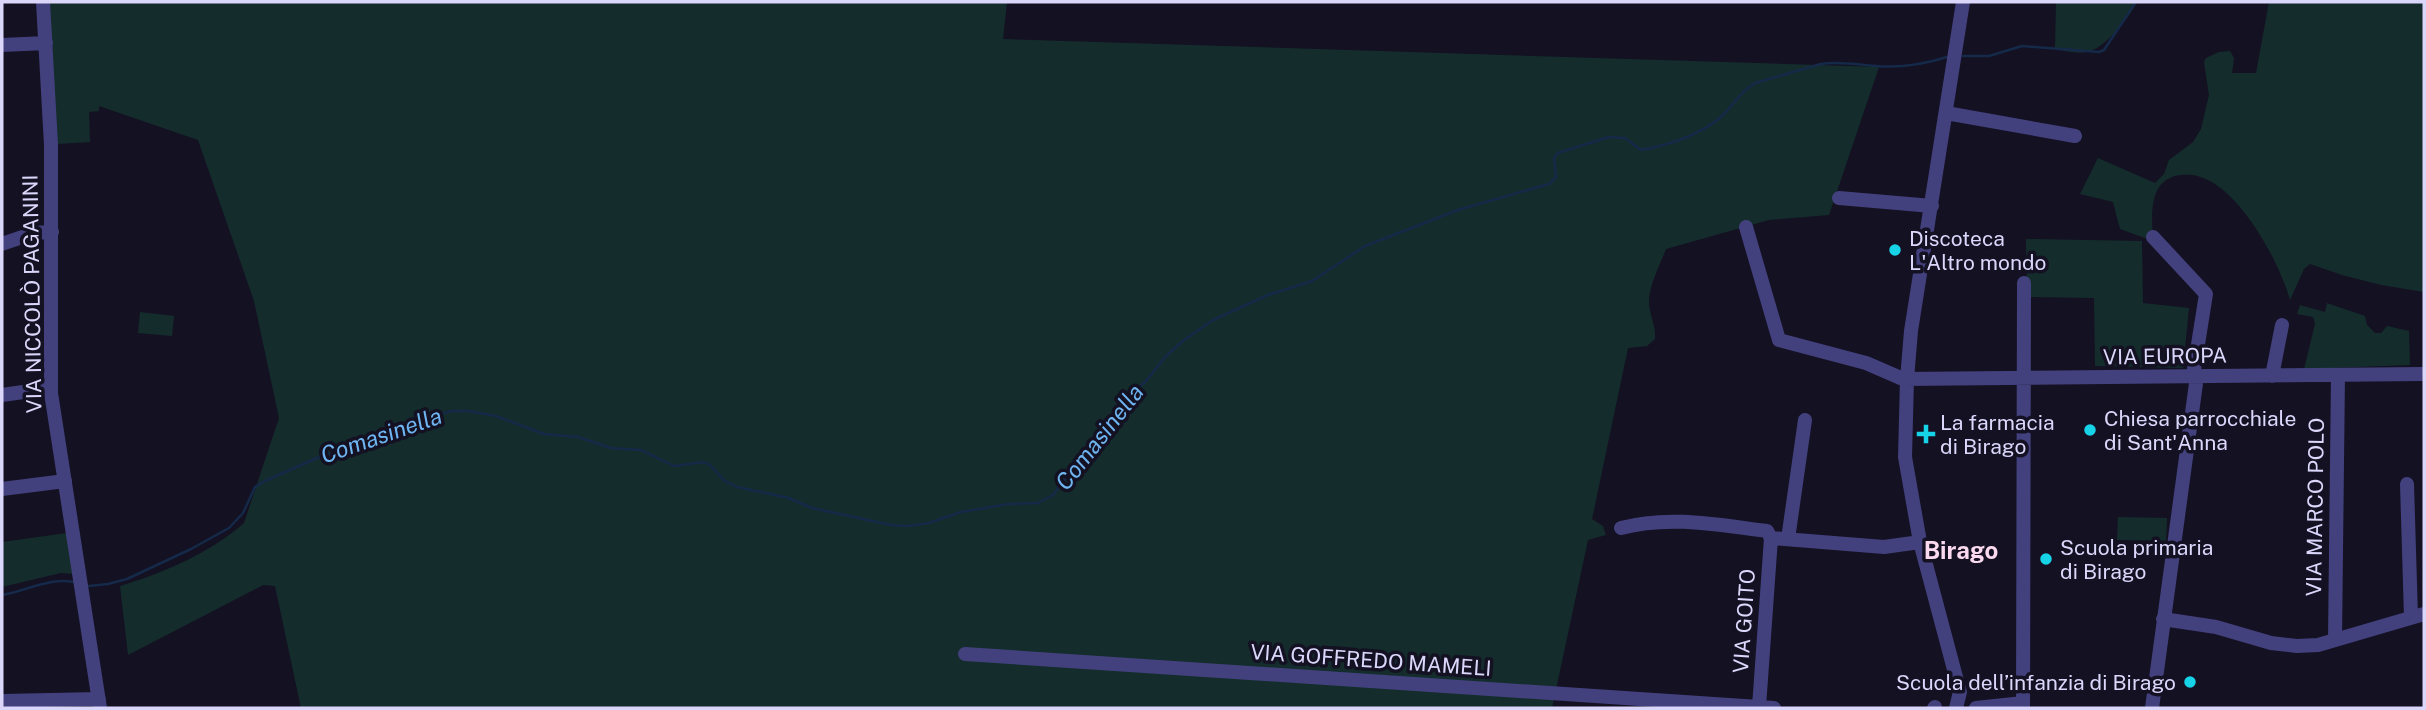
<svg xmlns="http://www.w3.org/2000/svg" width="2426" height="710" viewBox="0 0 2426 710" font-family="'Public Sans',sans-serif">
  <style>
    .green { fill: #142d2c }
    .lines { fill: none; stroke-linecap: round; stroke-linejoin: round }
    .stream { stroke: #152949; stroke-width: 2.5 }
    .minor { stroke: #43407e; stroke-width: 14 }
    .poi-dot { fill: #16d3e8; stroke: #141123; stroke-width: 2.5 }
    .labels { text-anchor: middle; dominant-baseline: central; stroke-width: 7; stroke-linejoin: round; paint-order: stroke }
    .poi-label { font-size: 21px; fill: #dbd7fb; stroke: #141123; text-anchor: start }
    .street-label { font-size: 21px; fill: #dbd7fb; stroke: #141123 }
    .water-label { font-size: 23px; font-style: italic; fill: #6fb5f1; stroke: #141123 }
    .quarter-label { font-size: 24px; font-weight: bold; fill: #fbd9ef; stroke: #141123 }
  </style>
  <rect width="100%" height="100%" fill="#141123"/>
  <path class="green" d="M49,2h958l-4,37 876,28 -50,148 -60,5 -103,29c-6,16 -18,38 -17,55 1,12 7,22 6,35l-8,7 -19,2 -36,171 11,7 3,9 -18,5 -36,168h-1251l-26,-122 -12,-1 -135,70 -8,-69c43,-13 90,-33 124,-63l35,-105 -25,-117 -56,-161 -99,-34v5l-10,1 1,30 -33,2z
    M2056,2h81c-8,16 -31,45 -49,50 -11,2 -23,-1 -33,-3z
    M2269,2h155v290l-43,-7 -39,-10 -32,-11 -6,5 -14,31c-11,-40 -60,-134 -110,-125 -33,5 -28,41 -27,66l-33,-12 -7,-27 -33,-8 18,-36 57,25 9,-9 5,-14 24,-18 8,-13 8,-34 -5,-33 2,-4 13,-6 11,-1 4,7 -2,15h24z
    M2026,239l116,2 1,62 46,5 -6,60 -88,-2 -1,-68 -67,-1z
    M2327,303l38,13 2,9 8,8h6l6,-7 22,5 1,34 -106,4 11,-45 -2,-7 -16,-3 3,-9 25,7z
    M140,312l34,4 -2,20 -34,-3z
    M2118,517l49,1 -1,23 -49,-1z
    M67,533l7,41 -13,-1 -59,14v-45z"/>
  <g class="lines">
    <path class="stream" d="M1963,56h26l33,-10 77,6 5,-2 32,-48
      M89,586l19,-2 19,-5 64,-30 38,-21 14,-15 12,-26 10,-6 54,-24 54,-15 63,-27 16,-4h16l28,5 48,18 34,3 33,11 30,2 33,16 30,-4 6,3 15,16 12,6 52,11 23,10 79,17 16,1 22,-3 32,-11 47,-8 30,-1 15,-8 68,-92 25,-22 20,-25 18,-16 29,-20 55,-25 44,-14 53,-35 93,-36 91,-26 7,-7 -2,-19 4,-5 51,-16 16,1 16,12c28,-5 60,-15 82,-35 11,-11 18,-24 32,-32l66,-19c19,-3 37,1 55,2 24,2 49,-2 71,-9
      M2,595c24,-4 48,-18 72,-13"/>
    <path class="minor" d="M43,2l8,143v248l49,315
      M2,45l44,-2
      M1946,113l129,23
      M1839,198l93,8
      M1746,227l33,113 87,23 37,16 521,-5
      M2153,237l53,57 -13,82
      M2,244l32,-11 18,-1
      M2272,376l10,-51
      M2,395l49,-7
      M2407,484l4,133
      M2,489l63,-8
      M1621,528c48,-13 97,-3 146,3l4,7
      M1771,538l113,9 36,-5
      M1788,539l17,-119
      M2163,619l53,8 55,16 26,3 21,-1 106,-31
      M2335,640l3,-265
      M965,654l809,54
      M2,701l97,-2
      M1759,707l12,-169
      M1934,708l1,-1
      M1956,708l4,-16 -40,-150 -15,-85 2,-78 4,-48 52,-329
      M1976,708l47,-5
      M2023,708l1,-425
      M2152,708l45,-332"/>
  </g>
  <g class="poi-dot">
    <circle cx="1895" cy="250" r="7"/>
    <circle cx="2090" cy="430" r="7"/>
    <path d="M1922.5 423.5h7v7h7v7h-7v7h-7v-7h-7v-7h7z"/>
    <circle cx="2046" cy="559" r="7"/>
    <circle cx="2190" cy="682" r="7"/>
  </g>
  <g class="labels">
    <g class="poi-label">
      <text x="1909" y="238">Discoteca<tspan x="1909" dy="24">L'Altro mondo</tspan></text>
      <text x="2104" y="418">Chiesa parrocchiale<tspan x="2104" dy="24">di Sant'Anna</tspan></text>
      <text x="1940" y="422">La farmacia<tspan x="1940" dy="24">di Birago</tspan></text>
      <text x="2060" y="547">Scuola primaria<tspan x="2060" dy="24">di Birago</tspan></text>
      <text x="2176" y="682" text-anchor="end">Scuola dell’infanzia di Birago</text>
    </g>
    <g class="street-label">
      <text transform="translate(32 294) rotate(-91)">VIA NICCOLÒ PAGANINI</text>
      <text transform="translate(2165 356) rotate(-1)">VIA EUROPA</text>
      <text transform="translate(2315 507) rotate(-89)">VIA MARCO POLO</text>
      <text transform="translate(1744 621) rotate(-86)">VIA GOITO</text>
      <text transform="translate(1371 660) rotate(4)">VIA GOFFREDO MAMELI</text>
    </g>
    <g class="water-label">
      <text transform="translate(381 435) rotate(-19)">Comasinella</text>
      <text transform="translate(1099 437) rotate(-52)">Comasinella</text>
    </g>
    <g class="quarter-label">
      <text x="1961" y="550">Birago</text>
    </g>
  </g>
  <rect width="2426" height="710" fill="none" stroke="#dbd7fb" stroke-width="7"/>
</svg>
